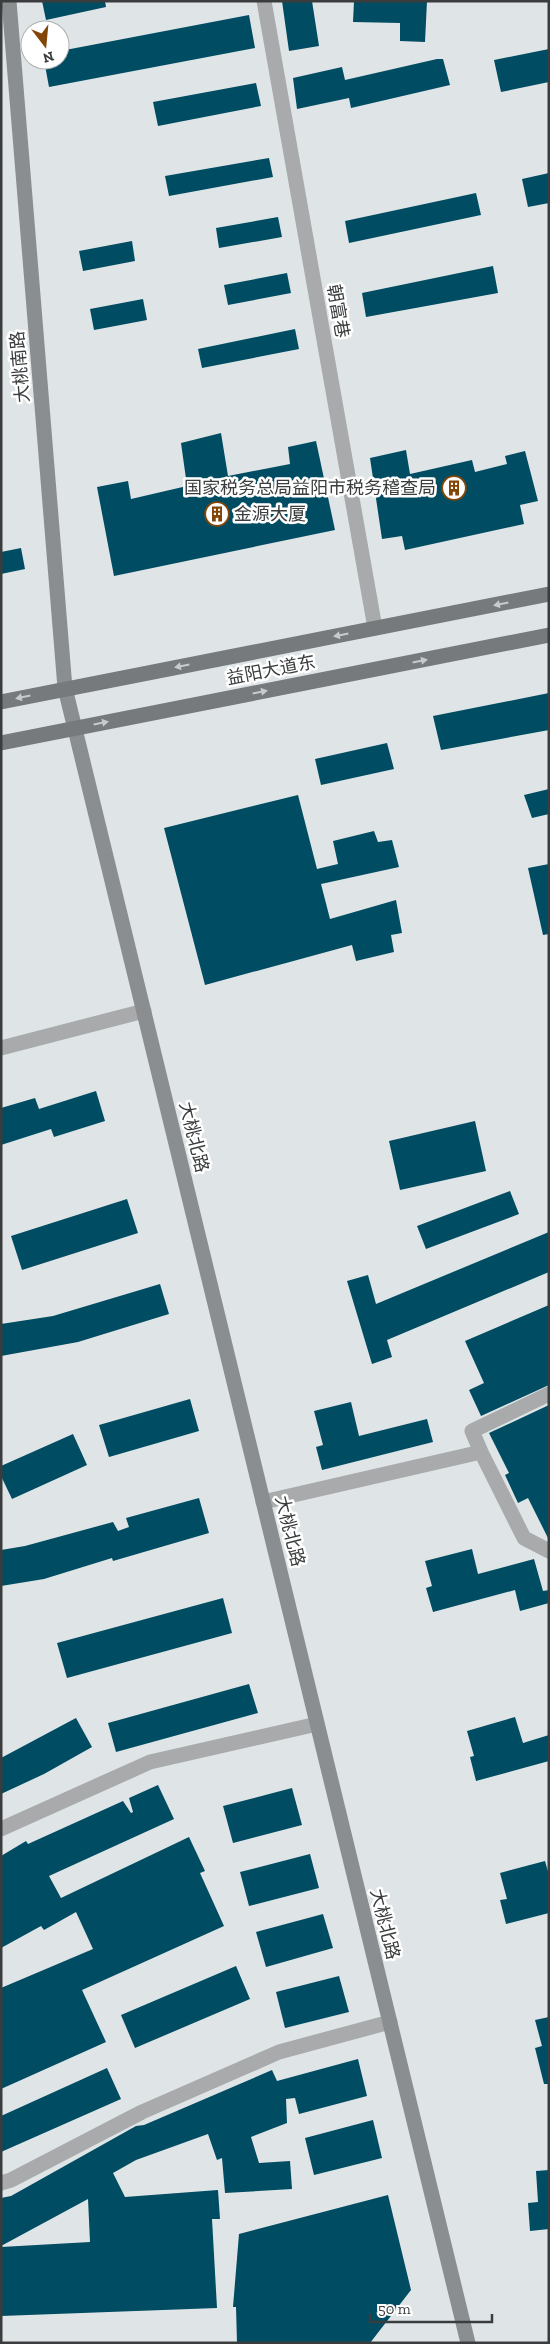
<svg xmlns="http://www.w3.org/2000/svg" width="550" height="2344" viewBox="0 0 550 2344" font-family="'Zilla Slab','Noto Sans SC',serif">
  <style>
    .building { fill: #004c62 }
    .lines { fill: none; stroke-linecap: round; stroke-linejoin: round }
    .street { stroke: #a8aaab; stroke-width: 15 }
    .secondary { stroke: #8b8e90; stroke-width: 15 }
    .primary { stroke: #767a7c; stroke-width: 15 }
    .oneway { fill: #c8cacb }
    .labels { text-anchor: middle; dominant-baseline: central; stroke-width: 5; stroke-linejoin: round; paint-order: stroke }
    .street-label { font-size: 18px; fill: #3a3c3d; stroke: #fff }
    .poi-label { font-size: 18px; fill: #3a3c3d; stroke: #fff; text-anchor: end }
  </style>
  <rect width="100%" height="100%" fill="#dfe5e7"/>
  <path class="building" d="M42,1h63l1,6 -60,13z
    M282,1h30l7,45 -30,5z
    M354,1h73l-2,41 -25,-1v-18l-47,-1z
    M249,15l6,33 -206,39 -5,-27h16v-9z
    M549,49v33l-48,10 -7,-32z
    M437,59h6l7,26 -99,23 -2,-10 -52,11 -4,-31 49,-11 3,13z
    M256,83l5,23 -103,20 -5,-24z
    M269,158l4,19 -104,19 -4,-20z
    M549,173v30l-21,4 -6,-28z
    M476,193l5,22 -132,28 -4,-22z
    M278,217l4,20 -63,11 -3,-20z
    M132,241l3,20 -52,10 -4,-20z
    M493,266l5,27 -132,24 -4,-24z
    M287,273l4,20 -63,12 -4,-20z
    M143,299l4,21 -53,10 -4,-21z
    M295,329l4,20 -97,19 -4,-19z
    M221,433l7,43 62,-12 -2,-17 28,-6 19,89 -221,46 -17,-89 31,-6 3,18 56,-13 -6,-43z
    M406,450l4,24 62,-14 3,12 32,-8 -2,-8 20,-5 13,50 -18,4 4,19 -119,26 -3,-14 -20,3 -12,-81z
    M21,548l4,21 -24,5v-22z
    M549,693v37l-108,20 -8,-34z
    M387,743l7,26 -73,16 -6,-26z
    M549,789v25l-17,4 -8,-23z
    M298,795l19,74 21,-5 -5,-23 41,-10 4,11 14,-2 7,27 -78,17 9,35 66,-19 6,33 -11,2 3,17 -38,9 -4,-16 -147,40 -41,-157z
    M549,864v70l-6,1 -15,-67z
    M96,1091l9,30 -51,16 -3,-8 -50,16v-37l34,-10 4,11z
    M475,1121l11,50 -86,19 -11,-49z
    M510,1191l9,23 -93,35 -9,-23z
    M127,1199l11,34 -116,37 -11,-34z
    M549,1232v40l-162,68 5,17 -20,7 -25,-83 21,-6 8,29z
    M160,1284l9,30 -91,28 -77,14v-32l52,-8z
    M549,1305v80l-68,31 -12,-26 15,-7 -19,-42z
    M190,1399l9,32 -90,26 -10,-32z
    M351,1402l8,34 68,-17 6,23 -111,28 -6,-23 7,-2 -9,-34z
    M549,1405v135l-21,-42 -10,5 -13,-28 4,-2 -20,-40z
    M73,1434l14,31 -75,34 -11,-23v-10z
    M199,1498l10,35 -96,28 -1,-3 -68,21 -43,7v-36l24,-4 88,-24 5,9 11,-4 -3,-9z
    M472,1549l6,25 56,-15 9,32 6,-1v13l-29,8 -5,-21 -82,22 -7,-24 6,-2 -7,-25z
    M223,1598l9,35 -165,45 -10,-35z
    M249,1684l9,29 -142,39 -8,-29z
    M515,1717l8,26 26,-8v26l-73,20 -6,-24 4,-1 -7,-25z
    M76,1718l16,29 -48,27 -43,20v-36z
    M158,1785l16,34 -125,57 12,22 128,-61 16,34 -5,2 24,53 -142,64 24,52 -105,47v-101l92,-39 -17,-37 -32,18 -3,-4 -40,22v-92l25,-15 2,3 95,-43 8,12 2,-1 -4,-14z
    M292,1788l10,37 -69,18 -10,-37z
    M310,1854l9,34 -70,18 -9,-34z
    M545,1861l4,14v38l-43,11 -6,-24 7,-1 -7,-26z
    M323,1914l10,34 -67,19 -10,-35z
    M236,1966l14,33 -115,49 -14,-33z
    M339,1976l10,36 -64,16 -9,-36z
    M549,2017v67h-5l-9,-36 7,-2 -7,-26z
    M358,2059l9,37 -68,18 -4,-16 -9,1 1,24 -36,14 8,26 31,-2 2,28 -67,4 -3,-35 -5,2 -9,-26 -72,26 -23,13 12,24 93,-7 2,29h-8l5,89 -216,8v-69l89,-5 -2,-43 -87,47v-48l10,-2 125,-70 8,-1 128,-55 5,11z
    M107,2068l14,31 -120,53v-36z
    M373,2120l9,38 -68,17 -9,-37z
    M549,2170v59l-19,2 -2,-28 10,-1 -2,-31z
    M388,2195l23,95 -41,53h-133l-1,-36h-3l6,-73z"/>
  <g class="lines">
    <path class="street" d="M264,1l111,627
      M1,1048l143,-37
      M481,1452l-9,-21 77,-37
      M263,1502l218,-50 43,86 25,13
      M1,1829l149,-67 167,-38
      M1,2183l10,-3 131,-68 137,-60 111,-30"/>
    <path class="secondary" d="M9,1l56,687 403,1655"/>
    <path class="primary" d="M1,702l548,-108
      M1,743l548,-108"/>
  </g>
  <defs><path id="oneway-solid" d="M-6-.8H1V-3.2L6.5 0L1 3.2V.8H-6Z" transform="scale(1.25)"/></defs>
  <g class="oneway">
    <use href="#oneway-solid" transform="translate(501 604) rotate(169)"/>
    <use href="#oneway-solid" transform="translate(341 635) rotate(169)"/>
    <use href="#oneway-solid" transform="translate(420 661) rotate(-11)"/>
    <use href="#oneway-solid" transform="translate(182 666) rotate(169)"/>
    <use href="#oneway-solid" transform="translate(260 692) rotate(-11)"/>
    <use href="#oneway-solid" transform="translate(23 697) rotate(168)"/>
    <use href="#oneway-solid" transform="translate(101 723) rotate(-11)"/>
  </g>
  <defs>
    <g id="building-ring" transform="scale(1.25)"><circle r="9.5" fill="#fff" stroke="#834506" stroke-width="1.5"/><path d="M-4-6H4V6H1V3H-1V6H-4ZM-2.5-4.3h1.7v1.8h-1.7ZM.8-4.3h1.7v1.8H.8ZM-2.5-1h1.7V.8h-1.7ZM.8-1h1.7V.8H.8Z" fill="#834506"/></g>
  </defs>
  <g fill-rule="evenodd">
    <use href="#building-ring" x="454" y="488"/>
    <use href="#building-ring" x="217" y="514"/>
  </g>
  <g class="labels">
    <g class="street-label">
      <text transform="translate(338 311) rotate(80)">朝富巷</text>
      <text transform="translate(20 367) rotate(-95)">大桃南路</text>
      <text transform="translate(271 670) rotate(-11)">益阳大道东</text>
      <text transform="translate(194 1137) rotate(76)">大桃北路</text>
      <text transform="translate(290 1531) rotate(76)">大桃北路</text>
      <text transform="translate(385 1924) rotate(76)">大桃北路</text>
    </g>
    <g class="poi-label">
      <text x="436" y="488">国家税务总局益阳市税务稽查局</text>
      <text x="234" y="514" text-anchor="start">金源大厦</text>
    </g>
  </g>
  <rect width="550" height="2344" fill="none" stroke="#3a3c3d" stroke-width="5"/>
  <g transform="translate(45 45) rotate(164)"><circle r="24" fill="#ffffff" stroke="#b0b1b1"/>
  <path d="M0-4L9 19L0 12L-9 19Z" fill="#834506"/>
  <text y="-8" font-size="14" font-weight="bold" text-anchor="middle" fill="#3a3c3d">N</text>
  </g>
  <path d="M370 2314v8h122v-8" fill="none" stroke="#3a3c3d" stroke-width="2.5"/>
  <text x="378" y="2314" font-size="15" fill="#3a3c3d" stroke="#ffffff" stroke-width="4" paint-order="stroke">50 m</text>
</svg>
